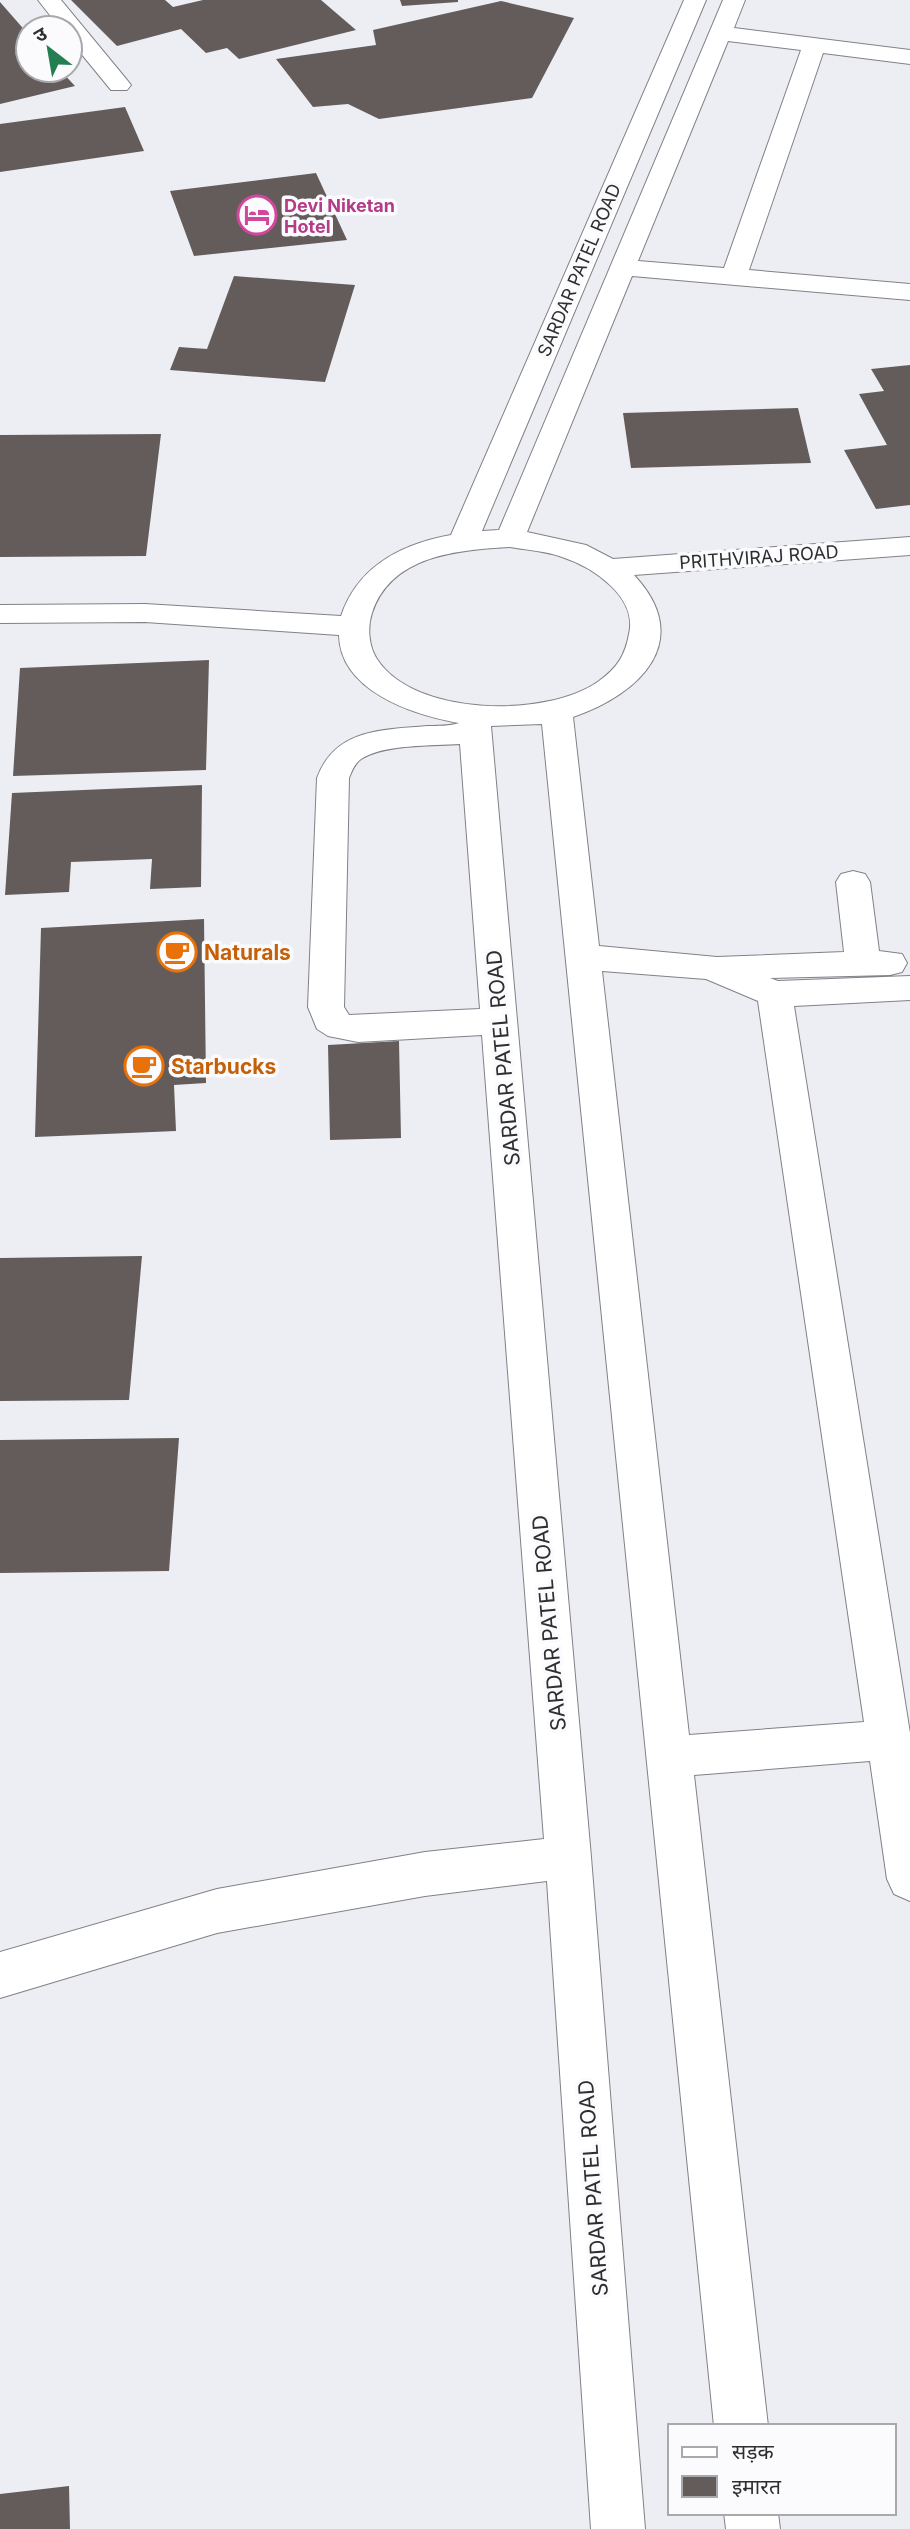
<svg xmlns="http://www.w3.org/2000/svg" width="910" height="2529" viewBox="0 0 910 2529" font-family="Inter,'Noto Sans Devanagari',sans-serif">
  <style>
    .building { fill: #635c5b }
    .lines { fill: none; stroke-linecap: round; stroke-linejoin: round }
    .minor-casing { stroke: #808187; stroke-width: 2 }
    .minor { fill: #fff; fill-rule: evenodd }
    .labels { text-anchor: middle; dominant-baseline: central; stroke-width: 7; stroke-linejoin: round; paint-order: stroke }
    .far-hotel-label { font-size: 18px; font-weight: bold; fill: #b23c85; stroke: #fbfbfe; text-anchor: start }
    .far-street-label { font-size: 18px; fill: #2d2e30; stroke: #fbfbfe }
    .food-label { font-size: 21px; font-weight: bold; fill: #c56008; stroke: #fbfbfe; text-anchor: start }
    .street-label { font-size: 21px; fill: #2d2e30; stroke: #fbfbfe }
  </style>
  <rect width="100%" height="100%" fill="#edeef4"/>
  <path class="building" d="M71,0h94l8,7 30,-7h118l35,30 -117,29 -12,-11 -21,5 -25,-24 -64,17z
    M400,0h58v2l-56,4z
    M501,1l73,17 -42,80 -153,21 -31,-15 -35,3 -37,-48 100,-14 -3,-15z
    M0,2l28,32v36h32l15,16 -75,18z
    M125,107l19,44 -144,21v-48z
    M316,173l31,67 -153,16 -24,-65z
    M234,276l121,9 -30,97 -155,-12 9,-23 28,2z
    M910,365v140l-34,4 -32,-59 43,-5 -28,-51 25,-3 -13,-22z
    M798,408l13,55 -180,5 -8,-55z
    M161,434l-15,122 -146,1v-122z
    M209,660l-3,110 -193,6 7,-108z
    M202,785l-1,102 -51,2 2,-30 -81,3 -2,30 -64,3 7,-102z
    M204,919l2,164 -32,2 2,46 -141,6 6,-209z
    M399,1041l2,97 -71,2 -2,-95z
    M142,1256l-13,144 -129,1v-143z
    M179,1438l-10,133 -169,2v-133z
    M69,2486l1,43h-70v-35z"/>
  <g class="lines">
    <g class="minor-casing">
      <path id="minor" d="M38,0h23l66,80 4,5 -4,5h-16l-41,-50v-12h-10z
        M684,0h22l-224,531 17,-1 224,-530h22l-11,28 176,22v14l-87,-11 -74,217 161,14v16l-278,-24 -105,256 59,13 27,14 297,-22v18l-276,20c61,65 7,119 -61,142l26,229 118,11 127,-5 -8,-70 5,-8 12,-3 12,3 5,8 9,69 23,3 5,9 -5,9 -12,3 -120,3 8,3 132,-5v24l-116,6 116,727v168l-16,-7 -7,-15 -17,-118 -176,14 74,651h-54l-172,-1702 -51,2 100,1131 54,672h-54l-44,-648 -122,15 -208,37 -217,65v-46l217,-63 208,-37 119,-13 -62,-804 -124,7 -30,-6 -11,-7 -9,-22 9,-229c18,-49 64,-48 110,-52 10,0 24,0 32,-3 -46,-8 -119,-32 -120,-88l-194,-13 -145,1v-18l145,-1 196,12c17,-50 60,-72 110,-81zM728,41l73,9 -77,218 -86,-7zM510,547c17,3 36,4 52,10 31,10 76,40 67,77 -4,22 -12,34 -30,47 -51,37 -185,36 -222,-22 -8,-12 -10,-31 -5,-46 19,-58 86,-63 138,-66zM460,744l20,265 -131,6 -5,-8 5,-229c3,-7 5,-14 12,-19 22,-15 72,-13 99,-15zM602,971l104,8 52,22 106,721 -175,13z
        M724,2513h54l2,16h-54z"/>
    </g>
    <use href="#minor" class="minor"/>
  </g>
  <defs>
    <g id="hotel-ring" transform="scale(2.0125)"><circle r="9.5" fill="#fbfbfe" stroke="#d1479c" stroke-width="1.5"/><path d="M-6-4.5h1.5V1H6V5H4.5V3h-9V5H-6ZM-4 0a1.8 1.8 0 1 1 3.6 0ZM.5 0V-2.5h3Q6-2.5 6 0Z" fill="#d1479c"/></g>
    <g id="cafe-ring" transform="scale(2.0125)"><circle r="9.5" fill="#fbfbfe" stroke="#e8710a" stroke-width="1.5"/><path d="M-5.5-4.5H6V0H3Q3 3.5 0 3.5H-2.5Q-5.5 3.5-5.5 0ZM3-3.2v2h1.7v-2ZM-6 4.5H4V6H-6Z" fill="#e8710a"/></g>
  </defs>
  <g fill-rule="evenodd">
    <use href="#hotel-ring" x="257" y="215"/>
    <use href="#cafe-ring" x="177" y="952"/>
    <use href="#cafe-ring" x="144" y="1066"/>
  </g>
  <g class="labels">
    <g class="far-hotel-label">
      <text x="284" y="205">Devi Niketan<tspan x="284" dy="21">Hotel</tspan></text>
    </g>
    <g class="far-street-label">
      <text transform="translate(579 270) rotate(-67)">SARDAR PATEL ROAD</text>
      <text transform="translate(759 557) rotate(-4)">PRITHVIRAJ ROAD</text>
    </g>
    <g class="food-label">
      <text x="204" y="952">Naturals</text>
      <text x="171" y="1066">Starbucks</text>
    </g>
    <g class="street-label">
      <text transform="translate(503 1058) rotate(-95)">SARDAR PATEL ROAD</text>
      <text transform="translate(549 1623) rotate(-95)">SARDAR PATEL ROAD</text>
      <text transform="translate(593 2188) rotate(-94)">SARDAR PATEL ROAD</text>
    </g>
  </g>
  <rect x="668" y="2424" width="228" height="91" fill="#fbfbfe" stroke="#a9a9ac" stroke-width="2"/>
  <rect x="682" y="2447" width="35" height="10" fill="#ffffff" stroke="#a9a9ac" stroke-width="2"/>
  <text x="732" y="2459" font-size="21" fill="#2d2e30">सड़क</text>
  <rect x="682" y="2476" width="35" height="21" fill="#635c5b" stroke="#a9a9ac" stroke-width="2"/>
  <text x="732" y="2494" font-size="21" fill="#2d2e30">इमारत</text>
  <g transform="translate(49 49) rotate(329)"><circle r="33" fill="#fbfbfe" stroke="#a9a9ac" stroke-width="2"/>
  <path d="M0-5L12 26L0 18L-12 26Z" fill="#257d52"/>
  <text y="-10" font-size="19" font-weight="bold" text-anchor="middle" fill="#2d2e30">उ</text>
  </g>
</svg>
